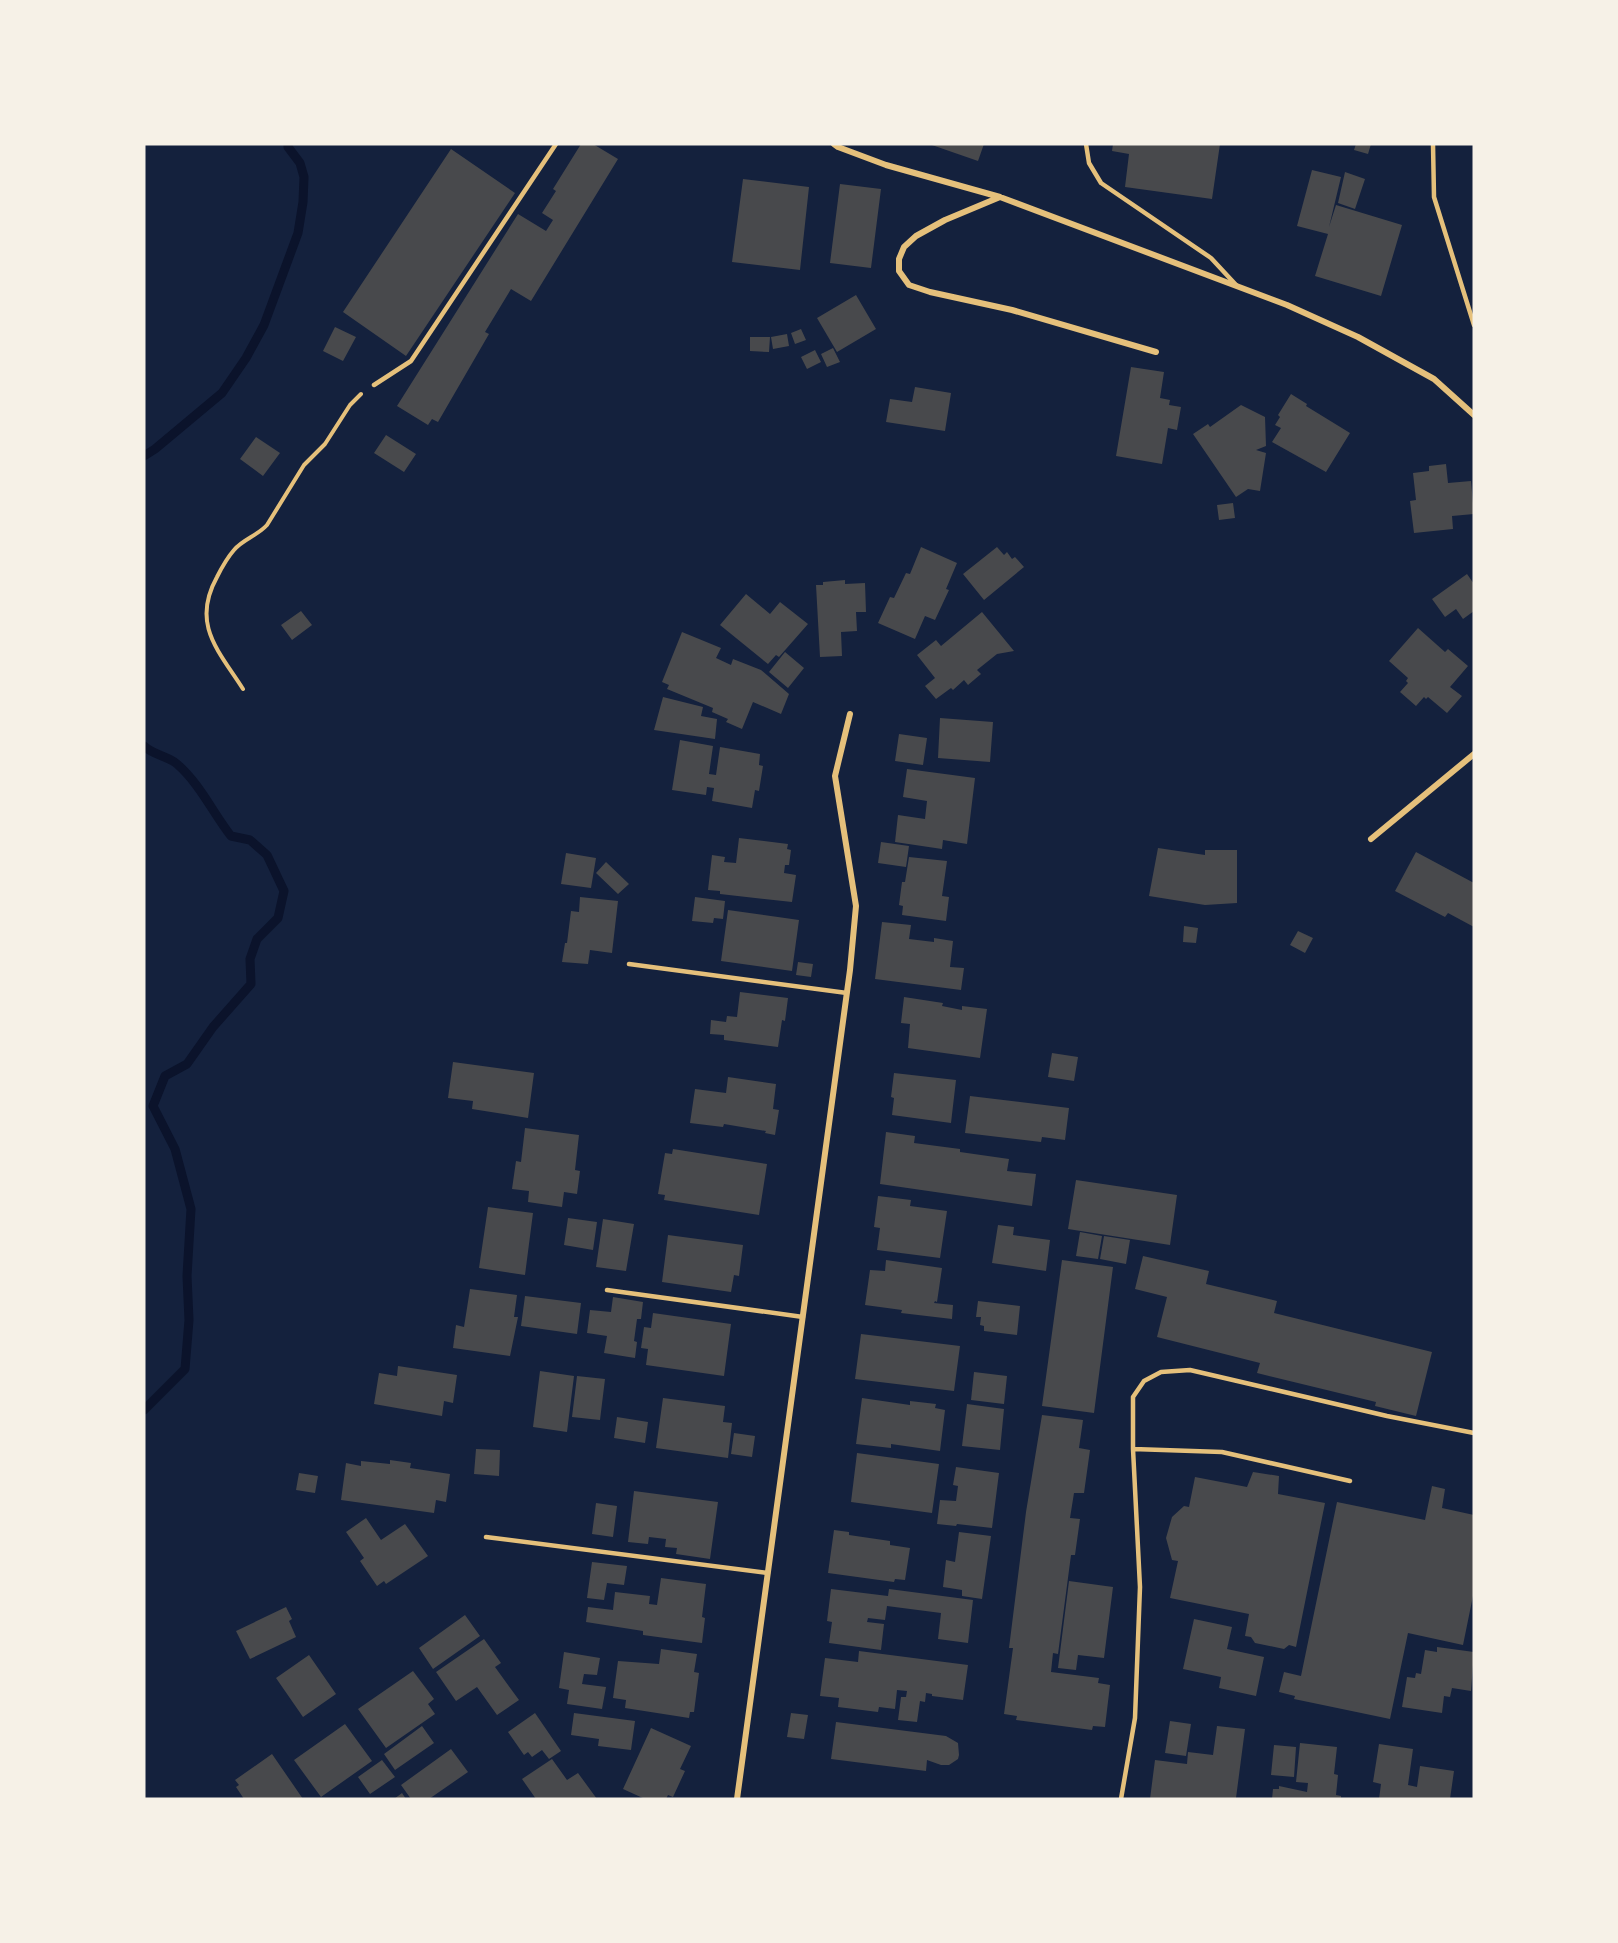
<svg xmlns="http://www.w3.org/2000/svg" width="1618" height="1943" viewBox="0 0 1618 1943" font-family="Rubik,sans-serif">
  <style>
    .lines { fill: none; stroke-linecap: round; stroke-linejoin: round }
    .stream { stroke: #0b132b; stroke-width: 9 }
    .building { fill: #48494c }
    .path { stroke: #e5c07b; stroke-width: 4 }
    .service { stroke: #e5c07b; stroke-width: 4.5 }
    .minor { stroke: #e5c07b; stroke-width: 6 }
  </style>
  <rect width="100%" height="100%" fill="#14213d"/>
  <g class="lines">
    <path class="stream" d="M144,456l11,-7 67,-56 24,-35 18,-33 34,-92 5,-31 1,-25 -4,-14 -12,-16v-3
      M144,746c9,9 24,10 33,18 23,20 36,49 54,72l19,4 17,15 17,36 -6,27 -21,21 -7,20 1,25 -38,43 -26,37 -22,12 -12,30 22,43 16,60 -4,67 2,44 -4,49 -41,41"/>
  </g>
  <path class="building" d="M581,144h12l25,15 -87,142 -20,-12 -26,43 4,2 -51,88 -6,-3 -4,6 -31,-19 121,-192 28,17 7,-11 -11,-7 14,-22 -3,-2z
    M929,144h55l-6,17z
    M1113,144h107l-8,55 -87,-12 4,-33 -17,-3z
    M1356,144h15l-3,10 -14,-4z
    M451,149l64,44 -109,163 -63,-44z
    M1312,170l29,7 -12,50 7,-22 66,20 -21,71 -66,-20 13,-42 -31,-8z
    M1345,172l20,7 -10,30 -17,-6z
    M743,179l66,8 -9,83 -68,-8z
    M840,184l41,5 -10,79 -41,-5z
    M856,295l20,34 -39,23 -20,-34z
    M335,327l21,10 -13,24 -20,-10z
    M801,329l5,11 -11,4 -4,-11z
    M787,334l2,12 -16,3 -2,-12z
    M750,337h20l-1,15 -19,-1z
    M833,348l7,14 -13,5 -6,-13z
    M815,350l6,12 -14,7 -6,-12z
    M1131,367l33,5 -4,26 10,2 -1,5 12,2 -4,23 -9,-2 -6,36 -46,-8z
    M915,387l36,6 -6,38 -59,-9 4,-23 22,3z
    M1291,394l16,10 -1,2 44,27 -24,39 -54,-30 9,-14 -6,-3 5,-8 -2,-2z
    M1241,405l24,12 1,29 -10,4 10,3 -6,38 -12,-2 -12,8 -43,-63 15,-10 2,3z
    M386,435l30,19 -12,18 -30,-19z
    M256,437l24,16 -17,23 -23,-17z
    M1446,464l2,19 23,-2 3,33 -22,2 1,13 -39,4 -4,-32 6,-1 -3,-27 16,-2v-5z
    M1233,503l2,15 -16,2 -2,-15z
    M921,547l36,16 -11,26 3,1 -14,30 -10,-4 -10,23 -37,-16 12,-26 4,1 12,-25 4,1z
    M997,547l7,8 3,-3 5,7 3,-2 9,10 -40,33 -21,-26z
    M1467,574l7,10v27l-11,8 -7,-10 -11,8 -13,-18z
    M845,580v4l20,-1 1,29h-10l1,19 -16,1 1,24 -22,1 -4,-72h7v-3z
    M746,594l24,20 10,-12 28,22 -29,33 -3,-2 -8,9 -48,-39z
    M301,611l11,14 -20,15 -11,-15z
    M982,612l32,39 -17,3 -20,16 4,4 -13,11 -4,-5 -11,10 -2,-2 -15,11 -11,-13 10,-8 -18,-23 19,-15 5,6z
    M1418,628l27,24 3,-3 20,17 -18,21 12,9 -15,17 -19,-16 -2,2 -2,-2 -8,9 -16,-14 8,-9 -2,-2 2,-3 -19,-17z
    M682,632l39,16 -5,10 15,7 2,-6 28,11 28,24 -8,20 -28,-12 -11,27 -16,-7 2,-3 -16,-7 1,-4 -46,-19 2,-4 -7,-3z
    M785,652l19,16 -16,20 -19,-16z
    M663,697l40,10 -2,9 16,3 -2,20 -61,-9z
    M940,718l53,4 -3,40 -52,-4z
    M899,734l28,4 -4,27 -28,-4z
    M680,740l33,6 -4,28 7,1 4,-28 40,7 -1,11 4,1 -4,25 -4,-1 -3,18 -40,-7 2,-13 -7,-1 -1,8 -34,-5z
    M907,769l68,9 -8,66 -24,-4 -1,9 -47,-7 3,-27 27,4 2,-18 -24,-4z
    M739,838l49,6 -1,5 4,1 -2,15h-4l-1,8 12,2 -4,27 -72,-8v-3l-12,-1 4,-35 13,2 -1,5 12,1z
    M881,842l28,4 -3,21 -28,-4z
    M1158,848l47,7v-5h32v53l-32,2 -56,-9z
    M1416,852l58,31v44l-26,-14 -3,4 -50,-26z
    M566,853l30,5 -5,30 -30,-4z
    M909,857l38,4 -5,35 7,1 -3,24 -44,-6 1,-9 -4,-1 3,-23h3z
    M606,862l23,22 -11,10 -22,-21z
    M580,897l38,4 -6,52 -22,-3 -2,14 -26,-2 3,-19h2l4,-32 8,1z
    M695,897l30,4 -2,18 -9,-1 -1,5 -21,-2z
    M728,910l71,10 -7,51 -71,-10z
    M882,922l29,3 -2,14 25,3v-4l19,3 -3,26 14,1 -3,22 -86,-11z
    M1184,926l14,2 -2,15 -13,-1z
    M1298,931l15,7 -8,15 -15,-8z
    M798,962l15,2 -2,13 -15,-2z
    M740,992l48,6 -3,23 -3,-1 -4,27 -54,-7v-5l-14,-1 1,-14 15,2 1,-6 10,1z
    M904,997l39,6 -1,3 20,4v-4l25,3 -7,49 -72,-10 2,-24 -9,-1z
    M1052,1053l26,4 -4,24 -26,-4z
    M453,1062l81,11 -6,45 -56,-9 1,-8 -25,-3z
    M894,1073l62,7 -5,43 -59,-8 2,-17 -3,-1z
    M728,1077l48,7 -3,25 6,1 -4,25 -10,-2 1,-2 -42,-7 -1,3 -33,-4 5,-34 31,4z
    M970,1096l99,12 -4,32 -23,-3 -1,5 -76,-9z
    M525,1128l54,7 -4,35 5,1 -3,23 -13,-2 -2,15 -34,-5 1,-11 -17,-2 4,-28 5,1z
    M886,1132l29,4 -1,7 46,6v3l49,7 -2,12 29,3 -4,32 -152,-22z
    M673,1149l94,15 -8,51 -95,-15 1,-5 -7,-1 7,-41 7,1z
    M1076,1180l101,15 -7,50 -102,-16z
    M878,1196l33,4 -1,6 37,5 -7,47 -63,-8 3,-22 -6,-1z
    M488,1207l45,6 -8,62 -46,-7z
    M568,1218l29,4 -4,28 -29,-5z
    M603,1219l31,5 -8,47 -30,-4z
    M998,1225l16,2 -1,8 37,5 -4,31 -54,-8z
    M1080,1232l22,4 -4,23 -22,-3z
    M668,1235l75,10 -4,31 -5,-1 -3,17 -69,-10z
    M1104,1236l26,4 -4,24 -26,-5z
    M1143,1256l66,15 -3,13 71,17 -3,12 158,39 -16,64 -41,-10 1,-4 -119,-29 3,-10 -103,-26 10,-40 -32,-8z
    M886,1260l56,8 -5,34 -2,-1 -1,2 19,2 -1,14 -51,-6 1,-3 -37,-5 5,-35 15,1z
    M1062,1260l51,7 -19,146 -52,-7z
    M470,1289l47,6 -3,22h4l-8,39 -57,-8 3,-23 8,2z
    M525,1296l56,7 -4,31 -56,-8z
    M613,1297l30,5 -2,17h-4l-3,22 3,1 -2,16 -31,-5 3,-17 -20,-3 3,-23 21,2z
    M978,1301l42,5 -3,29 -33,-4v-5l-4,-1 1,-8h-5z
    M653,1313l78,11 -7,52 -78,-11 2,-16 -7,-1 3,-21 7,1z
    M861,1334l99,12 -6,45 -99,-12z
    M398,1366l59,9 -4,28 -9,-2 -2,15 -68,-12 5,-31 18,3z
    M540,1371l34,5 -7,56 -34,-5z
    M974,1372l33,4 -3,28 -33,-4z
    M577,1376l28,3 -5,41 -28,-3z
    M663,1398l62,8 -2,16 9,1 -4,35 -72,-10z
    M862,1398l48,7v-4l26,3 -1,4 10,2 -5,41 -49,-7v4l-35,-4z
    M967,1404l37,5 -4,41 -38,-4z
    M1042,1415l41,5 -4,28 11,2 -6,43h-10l-4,25 10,1 -5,36h-4l-13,99 -5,-1 -2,19 48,6 -1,5 12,2 -5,42 -12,-1 -1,4 -76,-10 1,-4 -13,-2 9,-66h-4l17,-136z
    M617,1417l31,5 -3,21 -31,-5z
    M734,1433l21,3 -3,21 -21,-3z
    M476,1449l24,1 -1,26 -25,-2z
    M857,1453l82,11 -7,49 -81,-11z
    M390,1460l21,3 -1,5 40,6 -4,28 -10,-2 -2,13 -93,-13 5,-37 15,3v-5l29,3z
    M956,1467l43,6 -7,55 -35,-4 -1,2 -19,-2 3,-24 16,1 2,-15 -5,-1z
    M1253,1472l26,4 -1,18 47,9 -29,144 -7,-2 -5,4 -29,-6 -4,-6 -6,-1 4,-22 -79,-16 8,-37 -6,-1 -6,-22 6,-21 12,-11 5,1 6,-30 52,10z
    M299,1473l19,3 -3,17 -19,-3z
    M1432,1486l13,3 -3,19 32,7v76l-11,54 -55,-12 -18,86 -96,-20 1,-3 -16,-4 5,-20 17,4 36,-174 88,18z
    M634,1491l84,11 -8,57 -34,-5 1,-6 -12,-1 1,-8 -17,-2 -1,7 -20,-2z
    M596,1503l21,3 -4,31 -21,-3z
    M366,1518l15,22 24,-16 23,32 -42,28 -2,-3 -7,5 -17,-25 4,-3 -18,-26z
    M834,1530l15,2v3l41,6v4l20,3 -5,32 -10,-1 -1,3 -66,-9z
    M959,1532l32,4 -9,63 -20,-3v-6l-19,-3 3,-27 9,2z
    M592,1562l35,4 -3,19 -17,-2 -3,17 -17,-2z
    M661,1578l45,6 -4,33 3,1 -3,25 -59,-8v-4l-57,-9 2,-15 25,3 2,-18 35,4 -1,8 8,1z
    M1069,1581l44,6 -9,71 -26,-3 -2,15 -18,-2z
    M831,1589l57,7 1,-7 84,11 -5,43 -30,-4 3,-26 -54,-7 -2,14 -17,-2 -1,4 17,2 -3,26 -52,-7 3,-21 -5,-1z
    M286,1607l6,12 -3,2 7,16 -46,22 -14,-28z
    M465,1615l15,21 -47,33 -14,-21z
    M1194,1619l38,8 -5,22 37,8 -8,39 -37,-8 2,-11 -38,-8z
    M484,1639l17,24 -6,4 24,33 -22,15 -20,-28 -21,14 -20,-29z
    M1437,1647l37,5 -3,39 -19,-3 -2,9 -6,-1 -2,17 -40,-6 5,-30 8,1 1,-5 5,1 4,-24 12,2z
    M661,1649l36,5 -3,18 5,1 -5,39h-4l-1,6 -64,-10 1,-8 -13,-2 5,-37 41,3z
    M859,1651l109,14 -5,35 -31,-4v-2l-6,-1 -1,9 -5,-1 -3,21 -19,-2 3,-23h5l1,-6 -10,-1 -2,19 -16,-2 -1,5 -40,-5 1,-9 -19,-2 5,-38 33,4z
    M564,1652l36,6 -3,17 -13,-1 -2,10 24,3 -4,22 -35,-5 2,-14 -10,-2z
    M309,1655l27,39 -33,23 -27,-39z
    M413,1671l21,28 -6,5 7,10 -49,34 -28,-39z
    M535,1713l26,38 -12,8 -7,-9 -10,7 -4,-5 -4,3 -16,-23z
    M574,1713l61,8 -4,29 -33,-4 1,-7 -28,-4z
    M791,1713l17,2 -4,24 -17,-2z
    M1170,1721l21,3 -5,32 -21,-3z
    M836,1722l110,14 12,7 1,12 -1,4 -9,6h-8l-14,-5 -1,11 -95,-12z
    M345,1724l27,37 -51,36 -27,-37z
    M422,1726l12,17 -39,27 -11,-16z
    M1217,1726l28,3 -9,69 -86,1 5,-39 32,4 1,-12 25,3z
    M651,1728l40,18 -11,23 5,2 -12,26 -5,-2 -2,4h-21l-22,-10z
    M1300,1743l37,4 -3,27 4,1 -2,20 5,1v3h-69l1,-10h6v-3l28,6 1,-9 -12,-1z
    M1379,1744l34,5 -5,36 9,2 3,-21 34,5 -4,28h-71l2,-15 -8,-2z
    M1274,1745l22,2 -2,30 -23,-2z
    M451,1749l17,23 -39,27h-18l-10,-14z
    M272,1754l31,45h-59l-8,-12 3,-2 -4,-5z
    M552,1759l15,21 11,-7 19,26h-61l-14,-20z
    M382,1760l13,17 -25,17 -12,-17z
    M402,1793l4,6h-12z"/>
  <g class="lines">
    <path class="path" d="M243,689c-25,-39 -52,-65 -26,-112 5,-10 10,-19 17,-27 9,-11 23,-14 33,-25l37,-60 21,-21 25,-39 11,-11"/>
    <path class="service" d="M1086,144l3,19 12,20 110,75 26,28
      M1433,144l1,53 40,128
      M374,385l37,-24 145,-217
      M629,964l218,29
      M607,1290l196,27
      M1133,1449l89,3 128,29
      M486,1537l282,36
      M1121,1799l14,-81 5,-131 -7,-138v-52l11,-16 17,-9 29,-2 197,46 87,17"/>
    <path class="minor" d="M834,144l4,3 48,18 114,32 287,108 71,32 76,42 40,36
      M1000,197l-55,23 -29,16 -12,11 -5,12v12l10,14 21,7 82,18 144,42
      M1371,839l103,-85
      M737,1799l113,-829 6,-64 -21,-130 15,-62"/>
  </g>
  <rect width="1618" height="1943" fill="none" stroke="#f6f1e7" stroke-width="291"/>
</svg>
